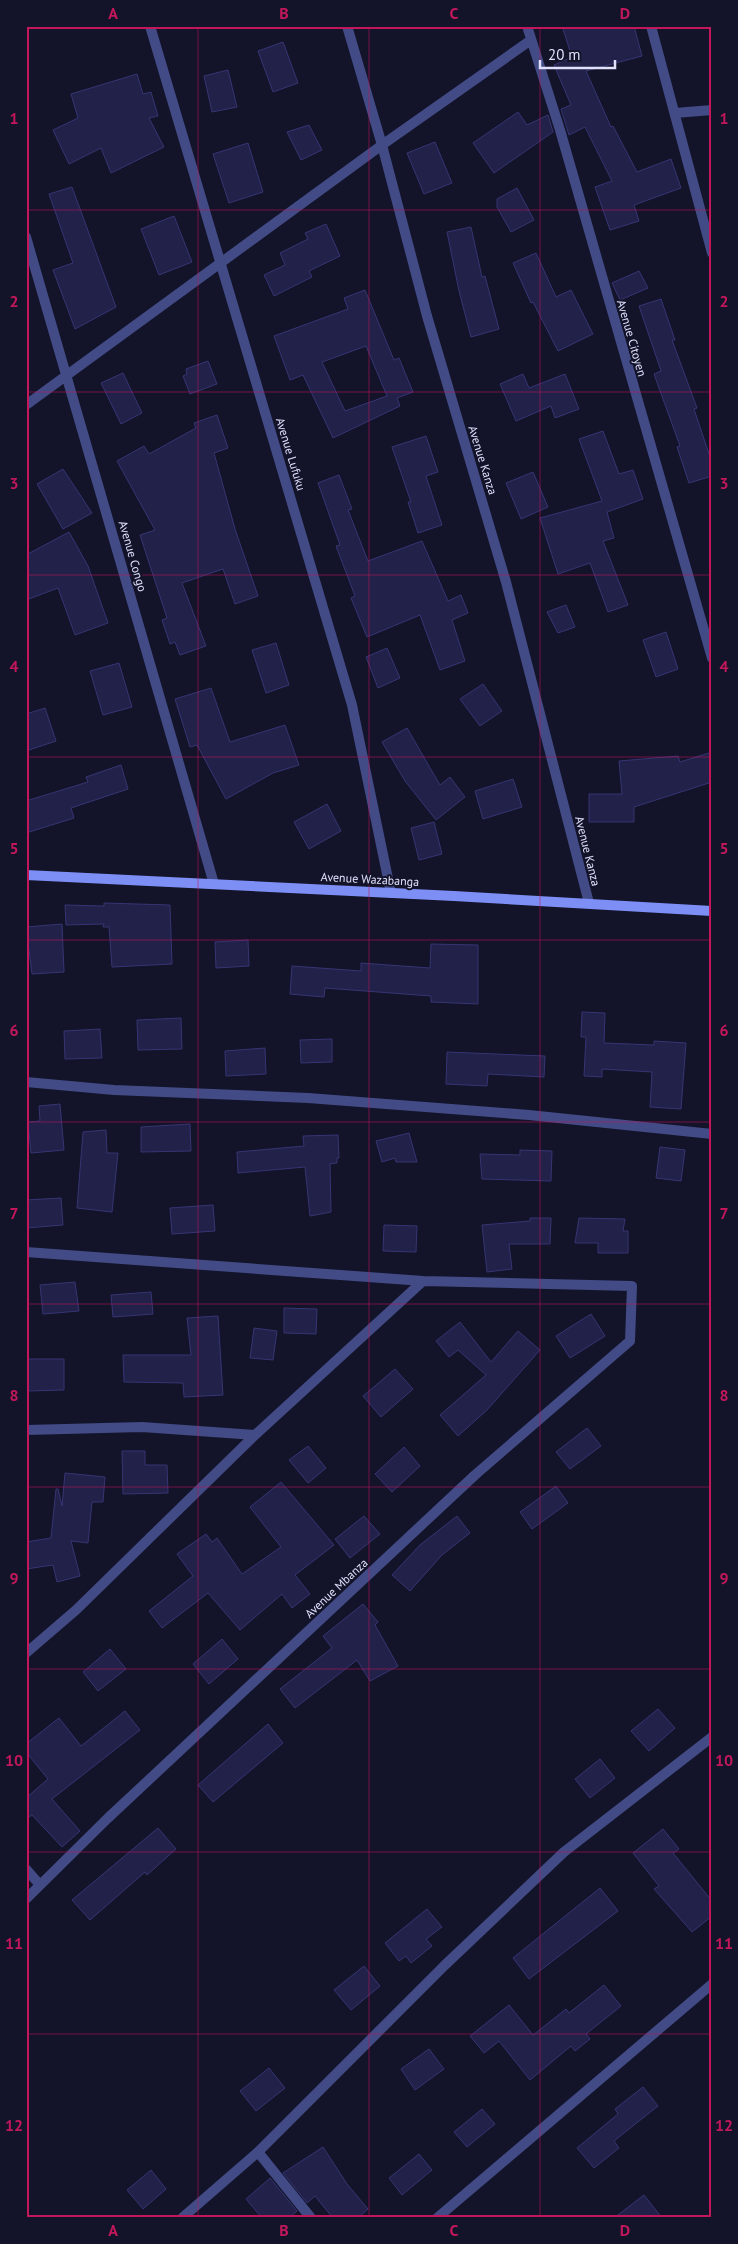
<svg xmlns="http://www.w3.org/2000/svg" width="738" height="2244" viewBox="0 0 738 2244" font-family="'PT Sans',sans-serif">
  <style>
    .building { fill: #222149; stroke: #363573; fill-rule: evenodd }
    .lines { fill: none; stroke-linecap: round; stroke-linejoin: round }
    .minor { stroke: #424b85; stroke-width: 10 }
    .secondary { stroke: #7d8ff5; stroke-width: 10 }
    .grid { fill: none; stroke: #c2185b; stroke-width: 1; stroke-opacity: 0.55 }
    .labels { text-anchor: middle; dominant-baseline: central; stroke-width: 4; stroke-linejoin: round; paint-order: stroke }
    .street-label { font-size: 12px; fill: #dfe0fc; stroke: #13132a }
    .neatline { fill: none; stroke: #c2185b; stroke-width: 2 }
    .grid-label { font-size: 16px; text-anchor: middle; font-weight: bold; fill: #c2185b }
  </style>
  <rect width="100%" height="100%" fill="#13132a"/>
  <path class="building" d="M562,26h72l8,30 -56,15 25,56 2,-1 24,46 34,-13 10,29 -47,17 5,16 -29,9 -15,-43 17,-6 -27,-54 -16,8 -8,-26 10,-4 -17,-40 18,-8z
    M283,42l15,41 -25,9 -15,-41z
    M228,70l9,37 -25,5 -8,-36z
    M137,74l6,20 8,-2 7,24 -9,2 15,29 -53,26 -10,-25 -32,16 -16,-34 25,-12 -7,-24z
    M518,112l9,13 21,-10 5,17 -59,41 -21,-30z
    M309,125l13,25 -21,10 -14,-28z
    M435,142l17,41 -28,11 -17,-41z
    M248,143l15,49 -34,11 -16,-49z
    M72,187l44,120 -41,22 -22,-59 20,-7 -24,-69z
    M517,188l17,32 -23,12 -14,-25v-8z
    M174,216l18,46 -33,13 -18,-46z
    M326,224l14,32 -31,15 3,6 -38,19 -10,-21 21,-10 -5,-12 28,-14 -3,-6z
    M471,227l11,50 3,-1 14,53 -28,8 -12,-46 -12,-59z
    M536,253l20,44 15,-7 22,44 -35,17 -25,-49 -2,1 -18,-40z
    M639,271l9,17 -28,12 -8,-17z
    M365,290l29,70 5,-2 14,34 -16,6 3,8 -67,32 -30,-63 -13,5 -16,-44 74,-27 -4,-11zM366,346l21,50 -42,15 -23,-49z
    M661,299l14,41h-3l25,68 -3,1 18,54v13l-23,7 -12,-36 3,-1 -26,-72 7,-3 -22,-65z
    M208,361l9,23 -27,10 -7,-18 4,-2 -1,-5z
    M123,373l19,40 -21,11 -20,-41z
    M523,374l6,14 36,-14 14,35 -24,9 -4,-12 -35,15 -16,-37z
    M217,415l11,33 -14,5 21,76 23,67 -23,8 -12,-35 -41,14 24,63 -26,9 -5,-13 -5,2 -8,-24 5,-2 -27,-83 15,-5 -38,-69 27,-15 5,8 47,-26 -2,-5z
    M603,431l16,43 14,-4 10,29 -36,13 7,26 -11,3 25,64 -20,7 -18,-49 -32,11 -18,-56 62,-17 -23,-62z
    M426,436l12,36 -12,4 16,49 -24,8 -10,-31h3l-19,-55z
    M63,469l29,44 -29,16 -26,-45z
    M533,472l15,35 -27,12 -15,-36z
    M339,475l13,34 -4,1 20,51 54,-20 26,60 13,-6 7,18 -16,7 13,41 -25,9 -20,-55 -53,22 -16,-39 4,-2 -19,-50 4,-1 -22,-62z
    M69,532l19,34 20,57 -33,12 -17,-47 -32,12v-45z
    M566,605l9,22 -17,6 -11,-21z
    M666,632l12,37 -22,8 -13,-37z
    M276,643l13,42 -23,8 -14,-43z
    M387,648l13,30 -22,10 -12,-31z
    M119,663l13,44 -29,8 -13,-44z
    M483,684l19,27 -22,15 -20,-27z
    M211,688l19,54 55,-17 14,40 -26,8 -47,26 -29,-54 -7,2 -15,-48z
    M45,708l11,33 -30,10v-37z
    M407,728l33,57 10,-8 15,20 -29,23 -31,-39 -23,-39z
    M712,752v30l-78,25v15h-45v-28h33l-3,-33 59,-5 2,6z
    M121,765l7,24 -57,19 3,10 -48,15v-32l62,-19 -2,-5z
    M513,779l9,28 -39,12 -8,-28z
    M327,804l14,27 -32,18 -15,-27z
    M434,822l8,32 -23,6 -8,-32z
    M104,903l66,2 2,59 -60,3 -3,-40h-6l1,-3 -38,1 -1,-20 39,1z
    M62,924l2,48 -32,2 -6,-47z
    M248,940l1,26 -33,2 -1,-26z
    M431,944l47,1v59l-47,-2v-6l-106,-8 -1,9 -34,-3 2,-28 69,5v-8l69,5z
    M582,1012l23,1 -1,30 50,2v-4l32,2 -5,66 -31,-2 2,-35 -50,-3v8l-18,-1 2,-39h-5z
    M181,1018l1,31 -44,1 -1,-30z
    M100,1029l2,29 -37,1 -1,-28z
    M332,1039v23l-31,1 -1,-23z
    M265,1048l1,26 -40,2 -1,-25z
    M447,1052l98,4 -1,21 -56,-3 -1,12 -41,-2z
    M60,1104l4,46 -33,3 -3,-31 12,-1 -1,-15z
    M190,1124l1,27 -50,1v-25z
    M106,1130l1,23h11l-6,59 -35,-4 6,-76z
    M409,1133l8,29h-21l-1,-4 -13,4 -6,-21z
    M338,1135l1,23h-2v5l-7,1 1,48 -21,4 -5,-49 -67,6 -1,-21 67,-6 -1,-10z
    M660,1147l25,3 -4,31 -25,-3z
    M520,1150l32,1 -1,30 -69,-2 -2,-25 40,1z
    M61,1198l2,27 -37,3v-28z
    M213,1205l2,26 -43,3 -2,-26z
    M530,1218h21l-1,26h-41l3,25 -25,3 -5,-47 48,-4z
    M579,1218l46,1 -2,12h5v22h-30v-10h-23z
    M384,1225l33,1 -1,26 -33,-1z
    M75,1282l4,29 -36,3 -3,-29z
    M151,1292l2,22 -40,3 -2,-22z
    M284,1308l33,1 -1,25 -32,-1z
    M591,1314l14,22 -35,22 -14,-22z
    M218,1316l5,79 -39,2 -1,-14 -59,-1 -1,-27h68l-4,-37z
    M460,1322l31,40 27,-31 22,19 -53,60 -29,26 -18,-21 46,-40 -28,-25 -9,7 -13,-16z
    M254,1328l23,3 -4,29 -23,-2z
    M27,1359h37v31l-36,1z
    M395,1369l18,20 -32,28 -18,-21z
    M587,1428l14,18 -31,23 -14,-17z
    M308,1446l18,22 -18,15 -19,-23z
    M404,1447l16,19 -28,26 -17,-18z
    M122,1451h23v14h22l1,28 -45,1z
    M65,1473l40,4 -2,25h-11l-4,41 -17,-2 9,35 -23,6 -4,-17 -27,4v-27l25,-4 5,-49h2l4,17z
    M281,1482l53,63 -39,30 15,19 -18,14 -10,-14 -42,36 -32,-37 -46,35 -13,-17 44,-35 -16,-22 29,-20 6,8 5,-4 25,36 39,-27 -31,-40z
    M556,1486l12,17 -36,26 -12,-17z
    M364,1516l16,18 -30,24 -15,-19z
    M457,1516l13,17 -28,22 -32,36 -18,-16 28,-30z
    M363,1604l15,18 -3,3 23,41 -28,15 -13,-21 -62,48 -15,-19 52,-41 -9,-12z
    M222,1639l16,20 -29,25 -16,-20z
    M110,1649l16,20 -28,22 -15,-19z
    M658,1709l17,19 -26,23 -18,-20z
    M125,1711l15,19 -88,69 28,32 -18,16 -30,-32 -6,4v-21l22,-19 -22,-27v-8l33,-26 22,28z
    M268,1724l15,19 -70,59 -15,-17z
    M600,1759l15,19 -25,20 -15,-19z
    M158,1828l18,21 -29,26 -2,-3 -55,48 -18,-20z
    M663,1829l16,20 -6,4 39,48v15l-20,16 -38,-43 5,-3 -26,-33z
    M600,1888l18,23 -89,68 -16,-21z
    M427,1909l15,18 -16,12 6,7 -21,17 -5,-7 -7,5 -14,-18z
    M364,1966l16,20 -29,24 -17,-20z
    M604,1985l17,21 -35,28 4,5 -15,12 -4,-5 -41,34 -31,-39 -15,12 -14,-17 39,-31 24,30 33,-26 3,4z
    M429,2049l15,20 -29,21 -14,-21z
    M269,2068l16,20 -29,23 -16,-20z
    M643,2087l15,19 -44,35 5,7 -25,20 -17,-20 41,-34 -3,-5z
    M482,2109l13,15 -28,23 -13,-15z
    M323,2147l24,37 21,25 -10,9h-25l-18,-22 -8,7 -24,-30z
    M419,2154l13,16 -30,25 -13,-17z
    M151,2170l15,19 -23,20 -16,-19z
    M270,2178l27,33 -8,7h-27l-16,-19z
    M644,2195l18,23h-48z"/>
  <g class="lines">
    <path class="minor" d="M150,26l202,679 39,188
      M347,26l35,119 45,171 79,266 83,321
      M527,26l33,104 152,528
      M651,26l61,227
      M675,113l37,-3
      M26,237l188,647
      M26,405l356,-260 149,-105
      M26,1082l88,8 194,8 221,17 183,19
      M26,1252l397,29 209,5 -2,55 -155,134 -367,343 -82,81
      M26,1430l116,-3 113,8
      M26,1653l50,-43 179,-175 168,-154
      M26,1869l14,16
      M258,2152l53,66
      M182,2218l76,-66 187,-187 119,-113 148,-115
      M437,2218l275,-234"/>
    <path class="secondary" d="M26,875l428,21 258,15"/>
  </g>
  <path class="grid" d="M198,26v2192M369,26v2192M540,26v2192M26,210h686M26,392h686M26,575h686M26,757h686M26,940h686M26,1122h686M26,1304h686M26,1487h686M26,1669h686M26,1852h686M26,2034h686"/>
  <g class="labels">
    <g class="street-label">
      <text transform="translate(632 338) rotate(74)">Avenue Citoyen</text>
      <text transform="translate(291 454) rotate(73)">Avenue Lufuku</text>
      <text transform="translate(483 460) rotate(73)">Avenue Kanza</text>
      <text transform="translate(133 556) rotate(74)">Avenue Congo</text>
      <text transform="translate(588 851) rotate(76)">Avenue Kanza</text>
      <text transform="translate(370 879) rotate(3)">Avenue Wazabanga</text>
      <text transform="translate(336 1588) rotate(-43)">Avenue Mbanza</text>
    </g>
  </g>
  <rect width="738" height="2244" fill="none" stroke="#13132a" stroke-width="55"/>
  <path d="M540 60v8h75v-8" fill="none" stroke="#dfe0fc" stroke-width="2.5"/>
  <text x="548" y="60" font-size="15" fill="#dfe0fc" stroke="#13132a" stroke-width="4" paint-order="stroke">20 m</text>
  <rect x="28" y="28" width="682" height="2188" class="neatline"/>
  <g class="grid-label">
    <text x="113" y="19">A</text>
    <text x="284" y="19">B</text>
    <text x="454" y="19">C</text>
    <text x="625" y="19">D</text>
    <text x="14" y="124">1</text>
    <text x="724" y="124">1</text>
    <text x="14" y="307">2</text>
    <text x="724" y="307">2</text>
    <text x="14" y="489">3</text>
    <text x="724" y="489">3</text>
    <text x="14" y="672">4</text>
    <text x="724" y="672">4</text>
    <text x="14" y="854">5</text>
    <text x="724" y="854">5</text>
    <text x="14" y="1036">6</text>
    <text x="724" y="1036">6</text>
    <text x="14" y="1219">7</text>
    <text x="724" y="1219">7</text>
    <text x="14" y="1401">8</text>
    <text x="724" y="1401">8</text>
    <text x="14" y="1584">9</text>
    <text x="724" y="1584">9</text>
    <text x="14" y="1766">10</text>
    <text x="724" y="1766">10</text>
    <text x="14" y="1949">11</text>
    <text x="724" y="1949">11</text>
    <text x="14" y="2131">12</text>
    <text x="724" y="2131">12</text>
    <text x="113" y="2236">A</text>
    <text x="284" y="2236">B</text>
    <text x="454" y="2236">C</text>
    <text x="625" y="2236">D</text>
  </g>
</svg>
